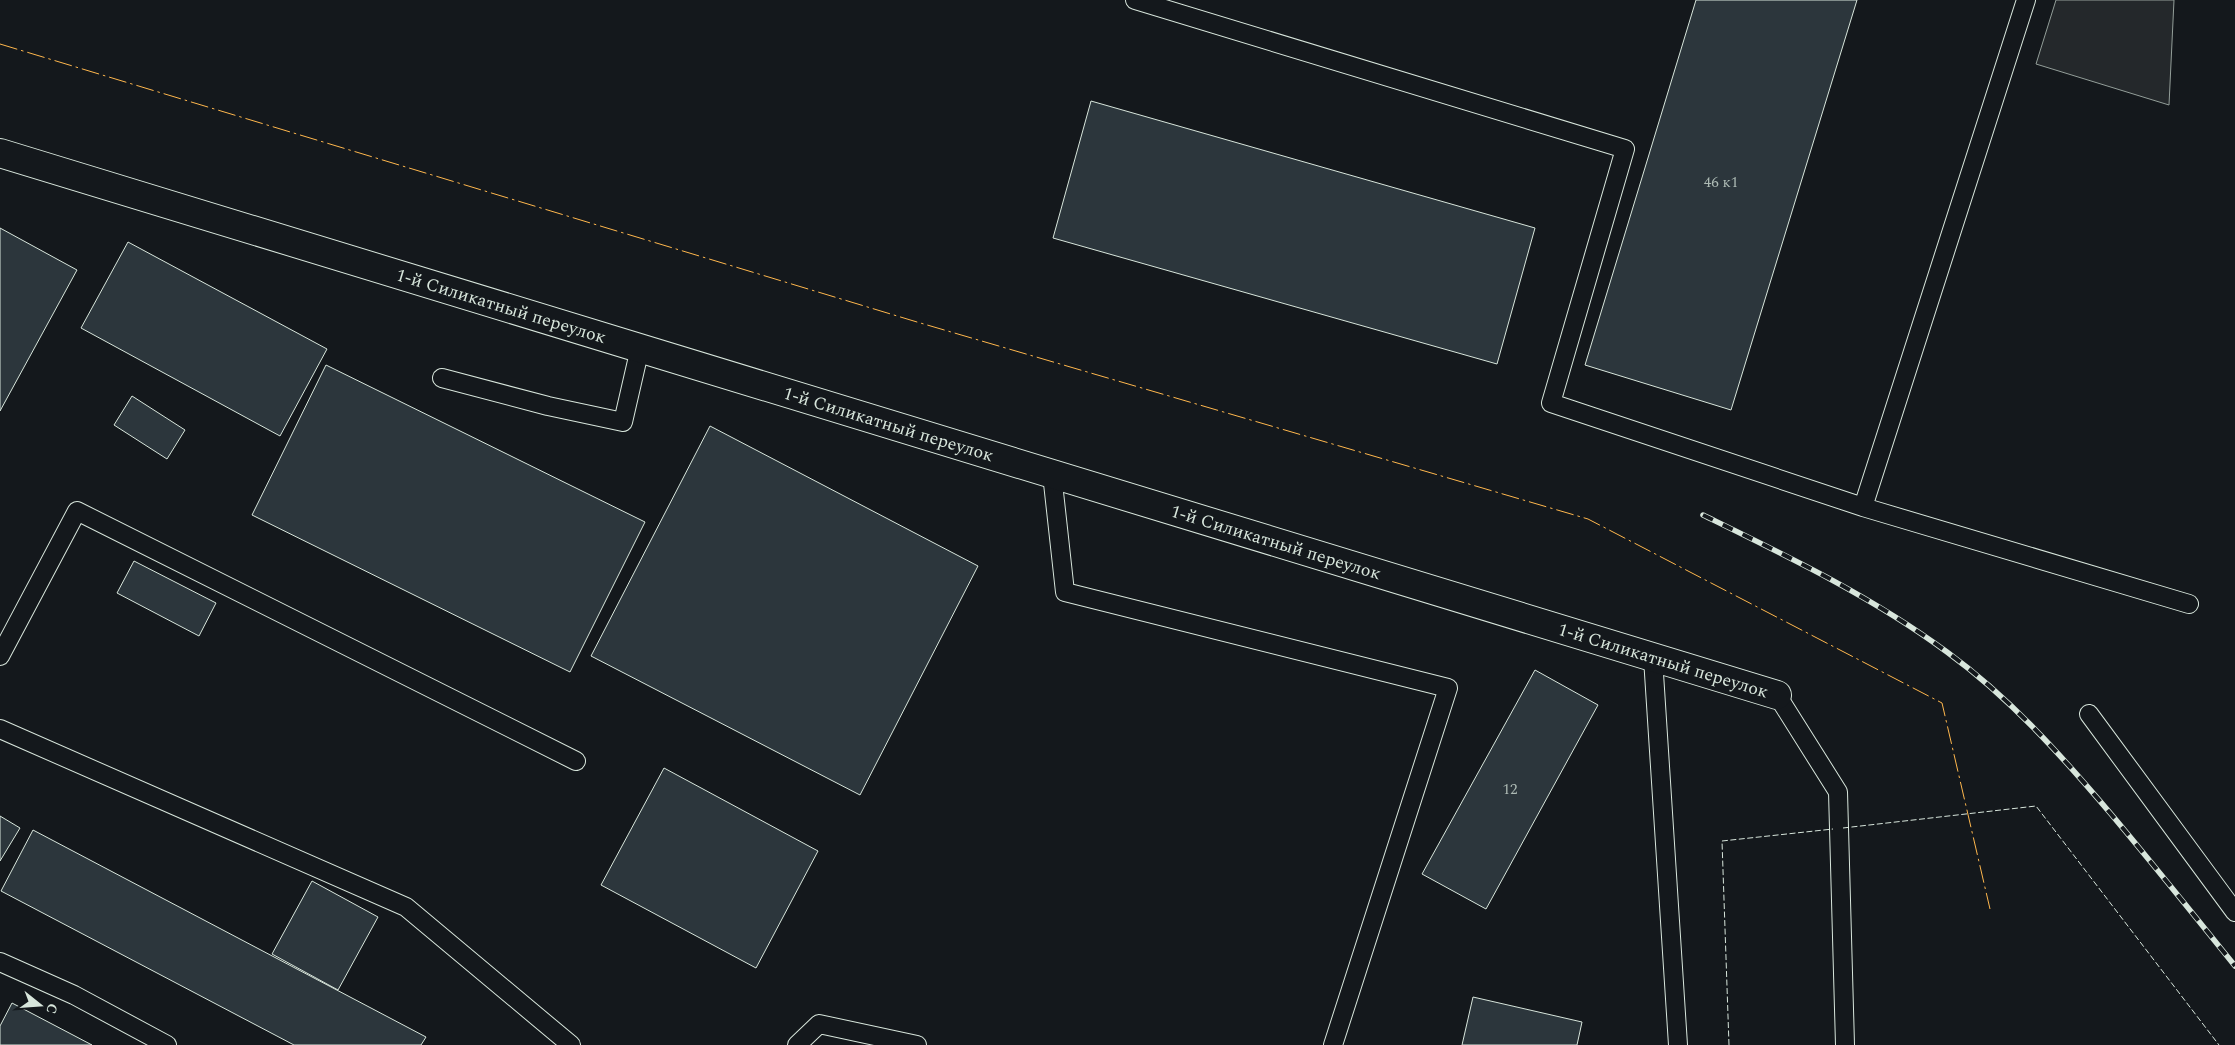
<svg xmlns="http://www.w3.org/2000/svg" width="2235" height="1045" viewBox="0 0 2235 1045" font-family="Spectral,serif">
  <style>
    .parking { fill: #24282b; stroke: #939e99 }
    .building { fill: #2c363c; stroke: #d8e6dc }
    .lines { fill: none; stroke-linecap: round; stroke-linejoin: round }
    .service-casing { stroke: #d8e6dc; stroke-width: 20 }
    .minor-casing { stroke: #d8e6dc; stroke-width: 30 }
    .service { stroke: #14181c; stroke-width: 18 }
    .minor { stroke: #14181c; stroke-width: 28 }
    .rail-casing { stroke: #d8e6dc; stroke-width: 5.5 }
    .rail { stroke: #14181c; stroke-width: 4; stroke-dasharray: 11; stroke-linecap: butt }
    .fence { stroke: #d8e6dc; stroke-width: 1; stroke-dasharray: 6 2.5; stroke-linecap: butt }
    .power { stroke: #ffb74d; stroke-width: 1; stroke-dasharray: 18 4 2.5 4; stroke-linecap: butt }
    .labels { text-anchor: middle; dominant-baseline: central; stroke-width: 4; stroke-linejoin: round; paint-order: stroke }
    .number-label { font-size: 15px; fill: #adbab4 }
    .street-label { font-size: 18px; fill: #d8e6dc; stroke: #14181c }
  </style>
  <rect width="100%" height="100%" fill="#14181c"/>
  <path class="parking" d="M2056,0h118l-5,105 -133,-41z"/>
  <path class="building" d="M1696,0h161l-126,410 -146,-45z
    M1091,101l444,127 -38,136 -444,-126z
    M0,228l77,42 -77,141z
    M128,242l199,107 -47,87 -199,-108z
    M326,365l319,157 -75,150 -318,-157z
    M132,396l53,34 -18,29 -53,-34z
    M710,426l268,140 -118,229 -269,-139z
    M134,561l82,42 -17,33 -82,-43z
    M1535,670l63,35 -112,204 -64,-35z
    M664,768l154,83 -62,117 -155,-83z
    M0,816l20,12 -20,33z
    M33,830l393,207 -5,8h-127l-293,-154z
    M312,881l66,36 -40,73 -66,-36z
    M1473,997l109,25 -5,23h-115z
    M12,1003l80,42h-92v-19z"/>
  <g class="lines">
    <g class="service-casing">
      <path id="service" d="M1135,0l490,149 -74,254 312,104 326,97
        M442,378l106,28 75,16 17,-74
        M1052,474l13,118 383,96 -115,357
        M1863,507l163,-507
        M0,656l77,-145 499,250
        M1653,658l25,387
        M1777,695l61,97 7,253
        M2089,714l146,198
        M0,729l406,178 165,138
        M0,962l74,33 93,50
        M797,1045l22,-21 98,21"/>
    </g>
    <g class="minor-casing">
      <g id="minor">
        <path id="s1" d="M0,153l1777,542"/>
      </g>
    </g>
    <use href="#service" class="service"/>
    <use href="#minor" class="minor"/>
    <g class="rail-casing">
      <path id="rail" d="M1703,515c84,41 168,81 244,137 63,46 114,103 164,162 42,50 83,101 124,152"/>
    </g>
    <use href="#rail" class="rail"/>
    <path class="fence" d="M1843,828l193,-22 183,239
      M1729,1045l-7,-204 111,-12"/>
    <path class="power" d="M0,44l917,278 671,197 354,184 48,206"/>
  </g>
  <g class="labels">
    <g class="number-label">
      <text x="1721" y="182">46 к1</text>
      <text x="1510" y="789">12</text>
    </g>
    <g class="street-label">
      <text stroke="none"><textPath href="#s1" startOffset="524">1-й Силикатный переулок</textPath></text>
      <text stroke="none"><textPath href="#s1" startOffset="929">1-й Силикатный переулок</textPath></text>
      <text stroke="none"><textPath href="#s1" startOffset="1334">1-й Силикатный переулок</textPath></text>
      <text stroke="none"><textPath href="#s1" startOffset="1739">1-й Силикатный переулок</textPath></text>
    </g>
  </g>
  <g transform="translate(40 1005) rotate(107)" stroke="#14181c" stroke-width="4" paint-order="stroke">
  <path d="M0-4L9 19L0 12L-9 19Z" fill="#d8e6dc"/>
  <text y="-8" font-size="14" font-weight="bold" text-anchor="middle" fill="#d8e6dc">С</text>
  </g>
</svg>
